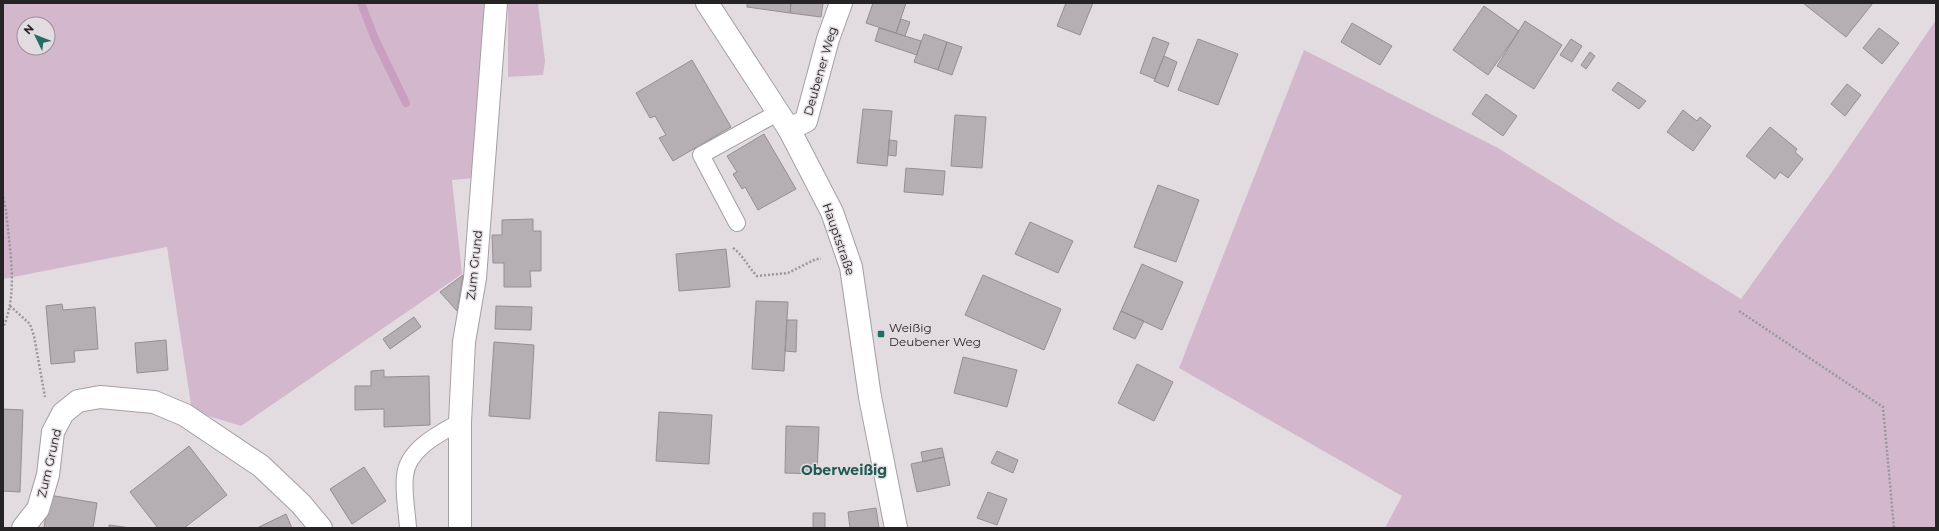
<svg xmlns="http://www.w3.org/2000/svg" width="1939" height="531" viewBox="0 0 1939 531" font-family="Montserrat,sans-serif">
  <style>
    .green { fill: #d3b8cd; fill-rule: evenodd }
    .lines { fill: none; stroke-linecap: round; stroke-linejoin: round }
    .stream { stroke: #c99ec1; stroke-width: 8 }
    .building { fill: #b5afb4; stroke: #948f93 }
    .service-casing { stroke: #a49fa3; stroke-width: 18 }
    .minor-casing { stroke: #a49fa3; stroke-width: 24 }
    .tertiary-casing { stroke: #a49fa3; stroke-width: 24 }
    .path { stroke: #9b969a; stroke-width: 2.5; stroke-dasharray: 2 2; stroke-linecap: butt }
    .service { stroke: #fff; stroke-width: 16 }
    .minor { stroke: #fff; stroke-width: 22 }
    .tertiary { stroke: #fff; stroke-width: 22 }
    .poi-dot { fill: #256d64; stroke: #e2dce1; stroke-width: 1.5 }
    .labels { text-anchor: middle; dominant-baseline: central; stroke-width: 3; stroke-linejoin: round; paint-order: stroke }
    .street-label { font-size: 12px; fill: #262325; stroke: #e2dce1 }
    .poi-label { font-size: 12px; fill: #262325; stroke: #e2dce1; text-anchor: start }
    .quarter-label { font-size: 14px; font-weight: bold; fill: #215952; stroke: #e2dce1 }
  </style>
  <rect width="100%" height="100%" fill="#e2dce1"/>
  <path class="green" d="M3,3h483l-11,175 -23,2 10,94 -221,152 -49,-15 -25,-164 -164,32zM24,24h24v24h-24z
    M508,3h30l7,58 -2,14 -35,2z
    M1936,20v508h-551l17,-32 -223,-128 125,-318 194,98 243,151 91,-127z"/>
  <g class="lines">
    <path class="stream" d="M361,3l14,36 31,64"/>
  </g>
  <path class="building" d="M747,3h44l-1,10 -43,-6z
    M791,3h32l-2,14 -31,-4z
    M873,3h33l-10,30 -30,-10z
    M1066,3h27l-13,32 -23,-9z
    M1803,3h70l-27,34z
    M1484,6l35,25 -31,44 -35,-25z
    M901,19l9,3 -5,14 -9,-3z
    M1525,21l37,24 -28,44 -37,-23z
    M1352,23l40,23 -12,19 -39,-23z
    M879,28l42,13 -4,14 -42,-14z
    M1879,28l20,15 -17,21 -19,-16z
    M924,34l23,8 -9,28 -24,-8z
    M1153,37l16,6 -14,36 -15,-6z
    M1198,39l40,15 -20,51 -40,-15z
    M1571,39l11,7 -10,16 -12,-7z
    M947,42l15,5 -10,28 -14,-5z
    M1590,52l5,4 -9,13 -5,-4z
    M1164,56l13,6 -9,25 -14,-6z
    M692,60l39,67 -58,34 -14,-23 7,-3 -11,-19 -5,2 -14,-25z
    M1618,82l28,19 -7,8 -27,-19z
    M1847,84l14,11 -16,21 -14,-12z
    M1486,94l31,22 -14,20 -31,-22z
    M863,109l29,2 -5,55 -30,-3z
    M1683,110l14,11 3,-4 11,9 -18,25 -26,-19z
    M955,115l31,2 -4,51 -31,-2z
    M1770,127l27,22 -2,3 8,7 -15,19 -8,-6 -5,7 -29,-23z
    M764,134l32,55 -38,21 -13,-23 -3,2 -9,-15 4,-2 -10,-16z
    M889,140l8,1 -1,15 -8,-1z
    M906,168l39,3 -2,24 -39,-3z
    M1158,185l41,15 -23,62 -42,-15z
    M533,219v12h8v40h-11l1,16h-27v-24h-11l-1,-28h10v-15z
    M1030,222l43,19 -15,32 -43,-19z
    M726,249l4,38 -51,4 -3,-37z
    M1142,264l41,18 -21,48 -41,-19z
    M463,275l-6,36 -17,-19z
    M983,275l78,34 -17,41 -79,-35z
    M756,301l32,1 -4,69 -32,-2z
    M62,304l1,6 32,-3 3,42 -24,2 1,11 -24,2 -5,-58z
    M496,306l36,1 -1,23 -36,-1z
    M1121,311l23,10 -9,18 -22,-10z
    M414,317l7,10 -31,22 -7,-10z
    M787,320h10l-1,32 -11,-1z
    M166,340l2,30 -31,3 -2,-30z
    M494,342l40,3 -4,74 -41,-3z
    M963,357l54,13 -10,37 -53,-14z
    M1137,364l36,18 -19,39 -36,-18z
    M384,370v7l45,-1 1,49 -46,2v-18l-29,1v-24h16v-15z
    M3,409l20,1 -3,82 -17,-1z
    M659,412l53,3 -3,49 -53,-3z
    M786,426l33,1 -2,47 -32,-1z
    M189,446l38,49 -43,33h-26l-28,-36z
    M942,448l2,9 -21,5 -2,-10z
    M997,451l21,9 -5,13 -22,-10z
    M944,457l6,28 -33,7 -6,-28z
    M364,467l22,34 -34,23 -22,-35z
    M988,492l19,7 -10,26 -20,-7z
    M49,495l48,8 -4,25h-49z
    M876,508l3,20h-29l-2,-16z
    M813,513h12v15h-12z
    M286,514l6,14h-35z
    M109,525l22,3h-22z"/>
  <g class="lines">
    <g class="service-casing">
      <path id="service" d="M737,223l-36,-68 78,-43
        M408,528c-1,-17 -5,-36 -3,-52 2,-27 35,-43 55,-54"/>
    </g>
    <g class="minor-casing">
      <path id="minor" d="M789,129l17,-8 22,-82 13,-36
        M23,528l15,-19 10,-34 5,-43 10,-19 15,-12 22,-4 54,5 31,13 76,51 40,38 20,24
        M460,528v-106l4,-80 11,-64 21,-275"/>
    </g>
    <g class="tertiary-casing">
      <path id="tertiary" d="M707,3l82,126 43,83 19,55 19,130 26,131"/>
    </g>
    <path class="path" d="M3,197l3,13c3,36 13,84 -3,117
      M733,248c10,7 15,19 24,28l31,-3 28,-14h5
      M10,306l20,18 4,12 11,61
      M1739,311l144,96 11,121"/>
    <use href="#service" class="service"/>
    <use href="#minor" class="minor"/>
    <use href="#tertiary" class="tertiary"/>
  </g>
  <rect class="poi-dot" x="877" y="330" width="8" height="8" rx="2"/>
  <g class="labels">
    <g class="street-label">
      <text transform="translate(820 71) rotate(-74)">Deubener Weg</text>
      <text transform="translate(839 239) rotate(71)">Hauptstraße</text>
      <text transform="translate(474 265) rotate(-84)">Zum Grund</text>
      <text transform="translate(49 463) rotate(-77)">Zum Grund</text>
    </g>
    <g class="poi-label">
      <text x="889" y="327">Weißig<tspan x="889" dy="14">Deubener Weg</tspan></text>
    </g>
    <g class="quarter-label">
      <text x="844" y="470">Oberweißig</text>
    </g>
  </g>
  <rect width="1939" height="531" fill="none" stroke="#262325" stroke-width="8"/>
  <g transform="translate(36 36) rotate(313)"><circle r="19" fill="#e2dce1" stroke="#979296"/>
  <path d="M0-3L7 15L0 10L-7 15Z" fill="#256d64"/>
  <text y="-6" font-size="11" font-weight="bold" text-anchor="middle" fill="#262325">N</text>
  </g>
</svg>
